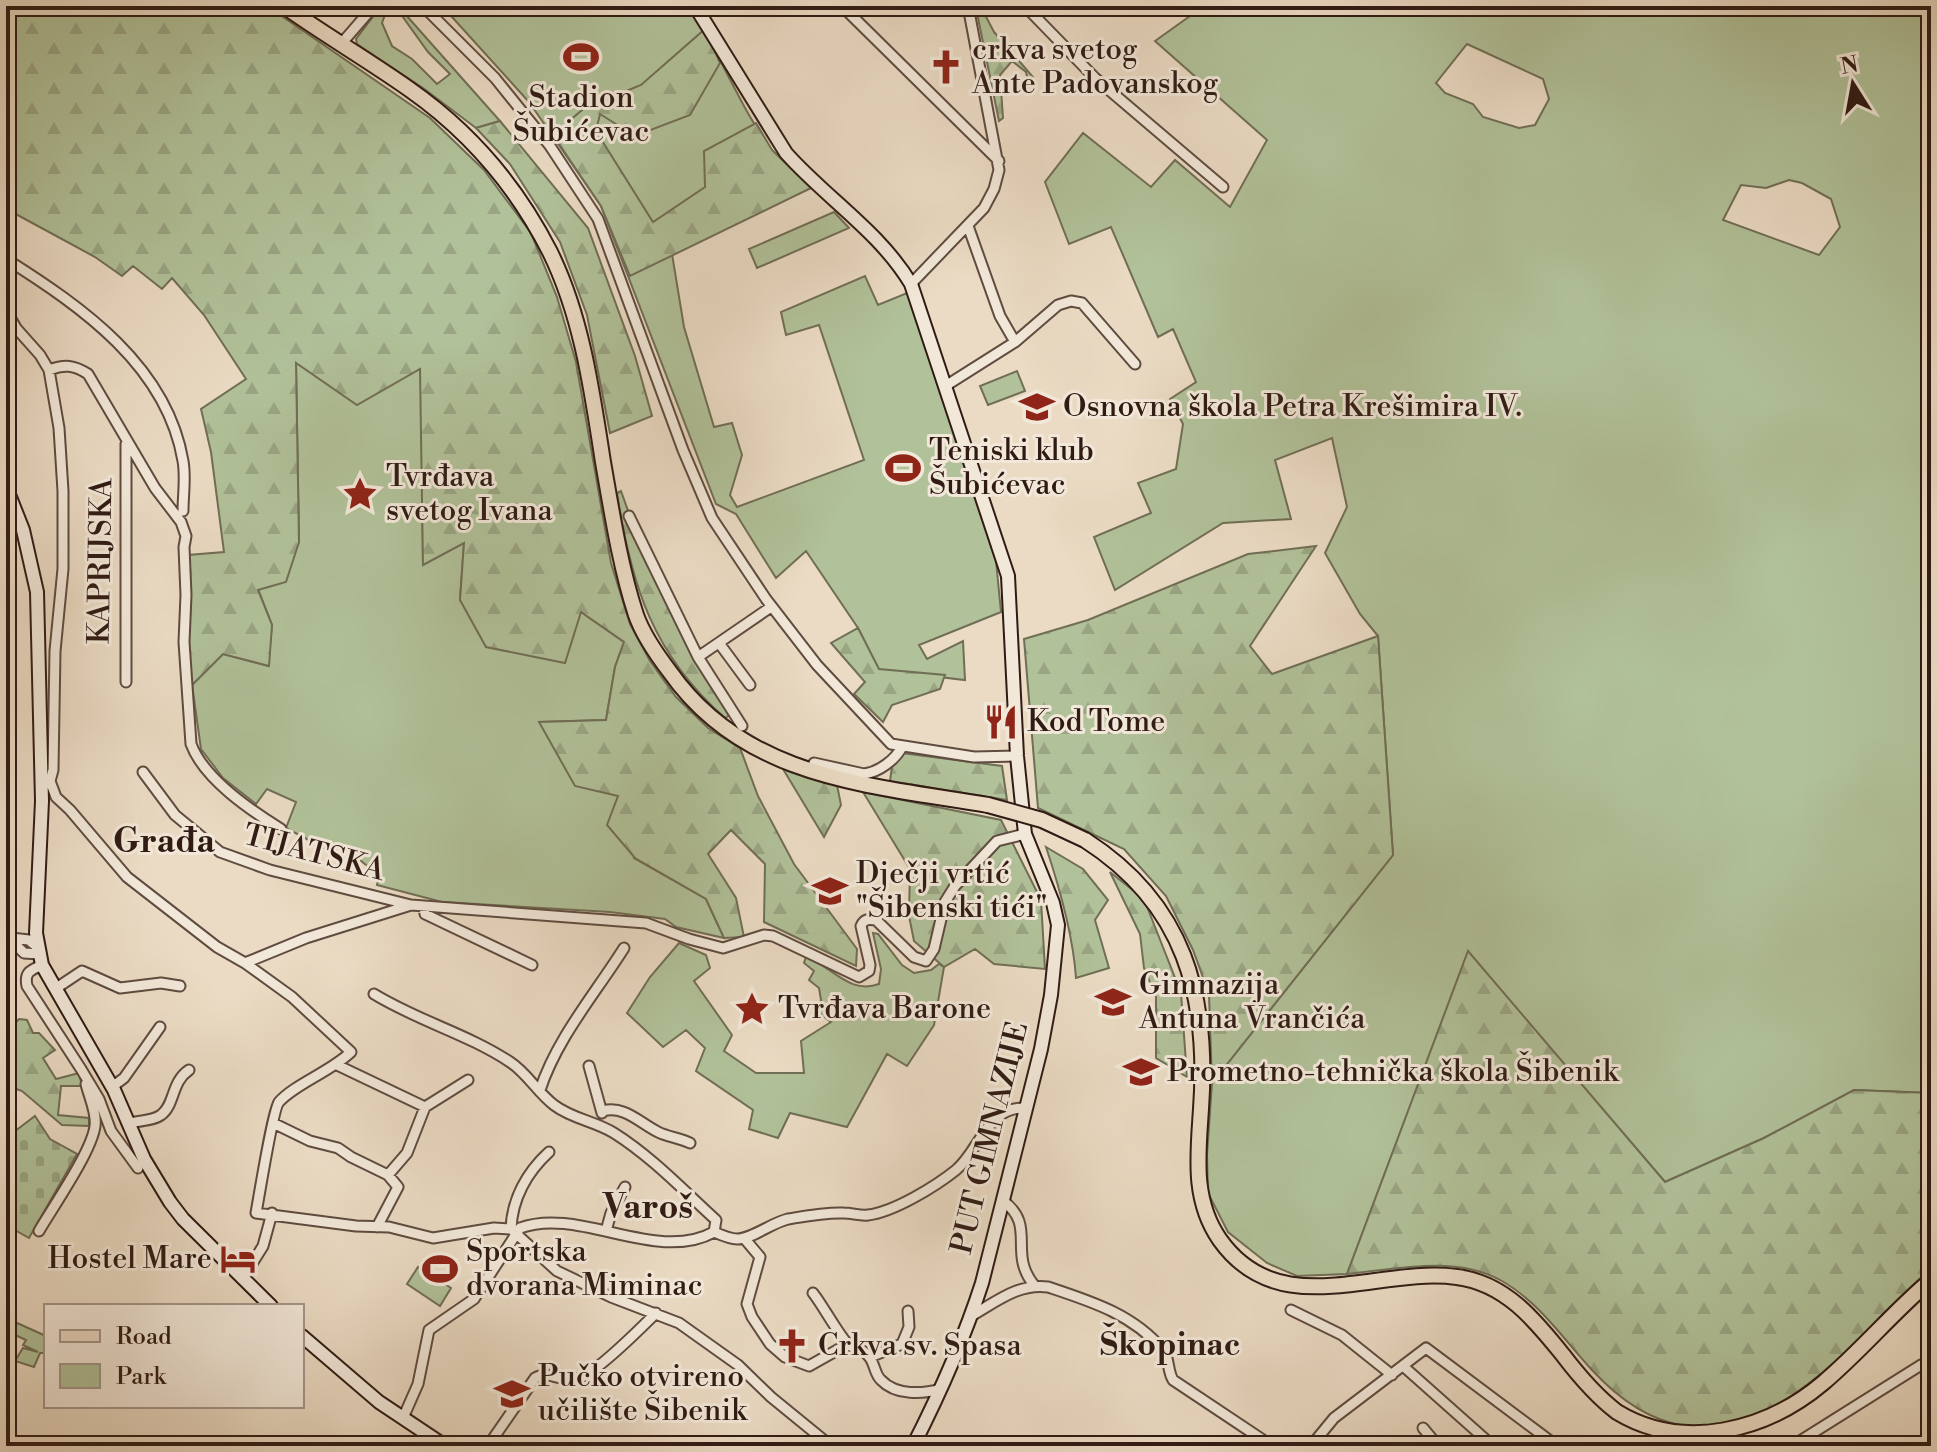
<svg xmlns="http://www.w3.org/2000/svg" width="1937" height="1452" viewBox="0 0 1937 1452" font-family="'Libre Bodoni',serif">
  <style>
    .green { fill: #b1c199; stroke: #706e56; stroke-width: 2; fill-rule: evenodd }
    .forest { fill: url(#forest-firs); stroke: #706e56; stroke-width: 2 }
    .cemetery { fill: url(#cemetery-stones); stroke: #706e56; stroke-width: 2 }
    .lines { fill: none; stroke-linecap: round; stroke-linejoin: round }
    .street-casing { stroke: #5f4b40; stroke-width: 13 }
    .secondary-casing { stroke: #301b14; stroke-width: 16 }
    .primary-casing { stroke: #301b14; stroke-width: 18 }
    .street { stroke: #f2e8d9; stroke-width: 9 }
    .secondary { stroke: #f2e8d9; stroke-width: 12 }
    .primary { stroke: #ebdbc4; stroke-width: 14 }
    .primary-bridge-casing { stroke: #301b14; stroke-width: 18; stroke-linecap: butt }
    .primary-bridge { stroke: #ebdbc4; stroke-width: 14 }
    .labels { text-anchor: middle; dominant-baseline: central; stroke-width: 6; stroke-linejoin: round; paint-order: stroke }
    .poi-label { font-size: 30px; fill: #301b14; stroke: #f2e8d9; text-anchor: start }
    .street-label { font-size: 30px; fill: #301b14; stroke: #f2e8d9 }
    .neighbourhood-label { font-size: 32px; font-weight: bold; fill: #301b14; stroke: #f2e8d9 }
    .quarter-label { font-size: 34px; font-weight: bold; fill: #301b14; stroke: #f2e8d9 }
  </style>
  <defs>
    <pattern id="forest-firs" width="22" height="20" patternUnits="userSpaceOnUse" patternTransform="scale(2)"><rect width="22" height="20" fill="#b1c199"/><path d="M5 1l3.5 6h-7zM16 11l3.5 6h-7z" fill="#99a583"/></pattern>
    <pattern id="cemetery-stones" width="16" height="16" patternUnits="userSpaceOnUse" patternTransform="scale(2)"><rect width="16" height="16" fill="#b1c199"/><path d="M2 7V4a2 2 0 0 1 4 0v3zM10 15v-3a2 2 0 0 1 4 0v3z" fill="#99a583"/></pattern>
  </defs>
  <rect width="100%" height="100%" fill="#ebdbc4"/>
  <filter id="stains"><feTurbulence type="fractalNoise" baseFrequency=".0025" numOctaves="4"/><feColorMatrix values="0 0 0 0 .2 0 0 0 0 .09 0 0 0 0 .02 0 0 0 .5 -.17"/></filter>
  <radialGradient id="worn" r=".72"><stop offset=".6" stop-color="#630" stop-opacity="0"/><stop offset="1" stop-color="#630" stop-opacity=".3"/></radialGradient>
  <path class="green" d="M386,6h12l102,115 -24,7 -53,-40 -66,-44 -1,-5 19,-25zM395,6l33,46 22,22 -13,10 -25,-25 -20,-13 -10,-23 4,-11z
    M442,6h245c33,44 51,99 84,143 11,14 28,26 40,39l-139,66 12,73 30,100 18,-4 10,32 -12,40 7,12 127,-47 -45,-135 -33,10 -5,-23 84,-36 13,29 29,-12 34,92 55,176 5,51 -82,33 8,14 36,-18 2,39 -86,-10 -21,-42 -52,-77 -30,27 -40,-64 -20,-10 -115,-298 -72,-104z
    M1204,6h727v1087l-77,-3 -90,48 -99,44 -197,-230 -121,322 -50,2 -30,-13 -39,-31 -20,-39 -1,-38 5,-72 181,-228 -15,-219 -18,-22 -35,-61 22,-46 -15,-69 -57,22 16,59 -68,4 -108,67 -21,-53 57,-24 -13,-30 38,-14 7,-45 -13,-25 26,-17 -23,-53 -15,8 -47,-110 -42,17 -24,-62 38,-49 68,54 24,-27 55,47 37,-67 -112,-99zM1467,44l76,35 6,20 -14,26 -16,3 -36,-11 -10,-13 -28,-11 -9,-10zM1789,180l13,3 29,16 9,28 -21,28 -96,-35 18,-35 25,3z
    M834,212l15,16 -92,40 -8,-19z
    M296,362l125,7 2,195 41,-22 -4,58 121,12 43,30 -9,25 -9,53 -66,2 79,74 15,62 72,41 18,39 -48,-11 -11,-8 -55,-7 -168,-10 -65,-17 2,-10 -36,-28 -16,3 -41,-22 10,-26 -29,-13 -11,15 -33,-26 -22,-29 -9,-64 31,-31 45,12 4,-41 -14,-36 41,-47z
    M1017,371l8,20 -37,14 -8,-19z
    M873,933l5,1 24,31 12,8 17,-3 8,-6 5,3 -10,58 -27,41 -20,-12 -40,73 -57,-14 -12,25 -29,-9 4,-19 -57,-39 9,-23 -19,-18 -23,17 -36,-34 23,-36 29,-34 27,12 4,13 -16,13 38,54 -8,16 32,22h48l-3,-32 30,-19 -13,-10 3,-12 -2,-12 -10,-8 5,-9 -10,-8 2,-6c26,9 43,38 73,27l2,-15z
    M418,1267l33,21 -11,18 -33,-22z
    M17,1323l29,13v17h-6l-6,14 -19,-6 8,-13 15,4 -15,-7 3,-5 -11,-5 -1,-7z"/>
  <path class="forest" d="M15,6h252l163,112 54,52 47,63 26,64 19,65 35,201 19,61 20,37 26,36 32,31 32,20 18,48 36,68 63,85 -1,17 -92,-44 1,-58 -34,-34 -23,24 28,44 8,39 -20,1 -18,-39 -71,-41 -28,-33 11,-29 -43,-10 -36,-64 67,-2 9,-53 9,-25 -43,-30 -16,51 -79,-16 -26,-47 4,-57 -41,22 -3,-196 -63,36 -61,-42 3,179 -13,40 -28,8 14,35 -3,41 -46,-12 -31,31 -4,-42v-88l36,-3 -13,-100 -10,-43 45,-30 -42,-64 -32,-37 -10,11 -29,-23 -11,10 -27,-19 -83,-45 -4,-38h-2v-116z
    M982,9l12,23 39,45 -5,4 -2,-9 -14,-11 -12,14 3,43 -4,3 -22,-108z
    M705,29l15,34 -30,52 -55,21 -35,-22 -4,17 57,91 52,-35 -1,-36 52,-28 16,27 39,38 -181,88 -29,-70 -48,-71 43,-37 23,-4 22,-9z
    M500,121l88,107 47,128 17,60 -42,17 -23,-118 -27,-73 -50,-78 -34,-36z
    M621,491l15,42 94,182 -5,3c-72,-63 -94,-133 -108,-225z
    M1316,546l-66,100 22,28 106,-38 15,219 -181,228 -3,-89 -16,-44 -27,-54 -42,-47 -86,-41 -14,-169 64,-19 160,-66z
    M858,628l21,41 66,6 -5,14 -48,16 -9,17 -29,-28 11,-12 -34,-39z
    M894,752l108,14 5,34 -117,-19z
    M783,769l54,16 4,20 -17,32z
    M863,792l138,28 40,80 4,69 -51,-5 -19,-15 -31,18 -30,-26 -5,-25 1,-47z
    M1046,847l37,22 25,31 -13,20 14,48 -33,10c-3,-44 -16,-89 -30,-131z
    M1110,872l34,27 37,94 6,84 -31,-19v-61l-12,-29 -4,-34z
    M1468,951l197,231 99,-44 90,-48 77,3v176c-49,42 -90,95 -144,130 -74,46 -136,35 -195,-29 -28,-30 -53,-68 -90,-89 -46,-26 -104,-12 -155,-7z
    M19,1019l8,1 6,13h6l16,17 -12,8 13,21 23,-6 3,13h-21l-3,29 31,3v8l-27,-1 -40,-34 -16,-6v-57h4z"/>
  <path class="cemetery" d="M35,1116l15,23 27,15 -48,84 -23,-13v-87z"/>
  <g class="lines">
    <g class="street-casing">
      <path id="street" d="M423,6l72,72 55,68 48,73 85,231 29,68 54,81 51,66 74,79 83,13 43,-1
        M842,6l157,155
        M1025,6l70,72 128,109
        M6,8l1,-2
        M341,44l33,-38
        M968,226l32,90 15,26
        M6,259c76,48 161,107 177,202 3,16 0,34 0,50
        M911,284l73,-76 10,-19 5,-19 -31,-164
        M6,310l10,18 24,27 9,15 10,58 4,63v78l-8,82 -2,119 -3,11 -4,3
        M49,370c16,-6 25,-5 39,4l67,114 26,34 5,14 -2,11 2,48 -2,47 7,102c13,35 59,66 90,85
        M947,385l68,-43 43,-37 13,-4 11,2 53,61
        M629,516l69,141 44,69
        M719,643l31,42
        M698,657l73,-50
        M126,682v-238
        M814,763l50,11c15,-2 31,-14 38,-27
        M143,772l32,43 45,37 50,18 141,35
        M50,781l6,16 14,13 57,67 90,70 28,16 47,34 59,55c-21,20 -56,32 -72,50 -6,7 -20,95 -23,111l100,13 33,1 44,11 61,-10 17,1 46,42 54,26 68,26 59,42 33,32 60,49
        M424,907l1,7 107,51
        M6,935l18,18 15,1
        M11,938l18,2 8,7
        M245,963l61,-25 105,-33 235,18 43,16 34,9 41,-13 9,1 86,41 10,-6 1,-6 -9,-39c3,-7 7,-7 15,-6l38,37 12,4 8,-12 11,-47 10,-16 42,-45 28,-7
        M42,965c-11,5 -18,7 -15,21l54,83 18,30 12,32 27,37
        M55,989l27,-18 38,17 41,-5 19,3
        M374,994c44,27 94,40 136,68 17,11 28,31 44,43 18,14 41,16 60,28 38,24 69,57 102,87l-2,12
        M337,1065l88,42
        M589,1066l13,47
        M112,1087l12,-9 36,-51
        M540,1090c17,-52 55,-96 84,-142
        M603,1111c21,-6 37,12 55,21 10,5 22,6 32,11
        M128,1123c10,-2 25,-2 33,-8 14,-10 10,-33 28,-45
        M273,1123l37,18 28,7 13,9 37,18
        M1002,1200c36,26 5,52 32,85
        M377,1227l21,-40 -10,-12 19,-22 18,-46 43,-27
        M511,1229c1,-30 16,-57 38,-77
        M39,1231c14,-24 53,-80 56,-105 2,-13 -6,-29 -9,-42
        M606,1231l5,-18 14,-26
        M744,1238l16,19 -13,47 5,13 18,27 15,13 24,9 39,-22
        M243,1278l20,-32 9,-33
        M813,1293c9,11 28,46 36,52 7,5 16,4 21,13 5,7 5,17 11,22 15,16 42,14 60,9
        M1291,1310l51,25 50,40
        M971,1316c25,-14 47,-33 77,-29 42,14 85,27 115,63 7,9 4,20 10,30l99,66
        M870,1357l32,-13 7,-17 -1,-16
        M1403,1366l90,80
        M403,1418l15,-34 11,-54 45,-31 46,-71c59,-22 136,36 194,4 7,3 16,7 23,7 15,0 34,-16 51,-20 18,-3 38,-7 56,-6 8,0 16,3 24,2 26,-3 68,-29 88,-45 24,-20 31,-64 70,-62
        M1423,1428l15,18
        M488,1446l47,-68c14,-9 26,5 42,1 17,-4 64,-51 79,-66
        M1311,1446l23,-28 92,-70 131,98
        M1408,1446l3,-2
        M1792,1446l129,-81 10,-3"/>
    </g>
    <g class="secondary-casing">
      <path id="secondary" d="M695,6l91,147c40,45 94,79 125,131l97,292 9,180 8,78 28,69 5,22 -7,70 -10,54 -59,234c-18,56 -42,110 -69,163
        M6,487l17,43 14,62 5,209 -6,132 6,32 72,125 30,69 26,43 13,17 88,87
        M302,1336l77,66 66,44"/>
    </g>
    <g class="primary-casing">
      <path id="primary" d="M284,6c41,29 84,54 125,83 60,42 108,98 141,163 32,65 42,139 53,210 9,51 17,104 33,153 7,20 21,40 34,57 75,107 200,113 318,133
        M1085,840c100,64 124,156 116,269 -3,46 -9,91 19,131 60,84 157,26 237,37 48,6 78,43 106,78 16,21 33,41 54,57 66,40 149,19 206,-29 38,-32 70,-71 108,-103"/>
    </g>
    <use href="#street" class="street"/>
    <use href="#secondary" class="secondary"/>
    <use href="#primary" class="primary"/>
    <g class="primary-bridge-casing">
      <path id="primary-bridge" d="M988,805l54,15 43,20"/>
    </g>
    <use href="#primary-bridge" class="primary-bridge"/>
  </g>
  <defs>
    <g id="stadium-bare" transform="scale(2.76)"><path d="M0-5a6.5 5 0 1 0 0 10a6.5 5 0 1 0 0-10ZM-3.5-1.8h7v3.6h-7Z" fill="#8f2418" stroke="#f2e8d9" stroke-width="2.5" paint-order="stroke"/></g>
    <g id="church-bare" transform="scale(2.76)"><path d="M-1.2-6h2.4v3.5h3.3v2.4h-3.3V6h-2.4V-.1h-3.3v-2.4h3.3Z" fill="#8f2418" stroke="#f2e8d9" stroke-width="2.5" paint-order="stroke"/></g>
    <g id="school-bare" transform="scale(2.76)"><path d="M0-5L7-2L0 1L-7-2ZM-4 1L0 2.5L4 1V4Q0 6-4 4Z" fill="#8f2418" stroke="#f2e8d9" stroke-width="2.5" paint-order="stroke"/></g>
    <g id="sight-bare" transform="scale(2.76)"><path d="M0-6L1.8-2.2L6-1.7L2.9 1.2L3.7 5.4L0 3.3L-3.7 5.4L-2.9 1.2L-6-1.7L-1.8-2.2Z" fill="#8f2418" stroke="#f2e8d9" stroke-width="2.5" paint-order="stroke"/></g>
    <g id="restaurant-bare" transform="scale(2.76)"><path d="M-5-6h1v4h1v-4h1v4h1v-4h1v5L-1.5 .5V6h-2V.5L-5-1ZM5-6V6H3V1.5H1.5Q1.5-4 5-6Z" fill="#8f2418" stroke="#f2e8d9" stroke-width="2.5" paint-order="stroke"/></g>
    <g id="hotel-bare" transform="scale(2.76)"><path d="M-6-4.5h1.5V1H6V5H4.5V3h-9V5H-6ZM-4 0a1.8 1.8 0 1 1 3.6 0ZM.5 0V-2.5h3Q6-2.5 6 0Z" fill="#8f2418" stroke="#f2e8d9" stroke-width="2.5" paint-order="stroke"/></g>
    <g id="university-bare" transform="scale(2.76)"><path d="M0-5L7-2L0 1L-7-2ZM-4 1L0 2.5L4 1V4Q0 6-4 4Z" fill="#8f2418" stroke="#f2e8d9" stroke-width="2.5" paint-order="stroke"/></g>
  </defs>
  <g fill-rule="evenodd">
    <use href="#stadium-bare" x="581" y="57"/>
    <use href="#church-bare" x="946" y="67"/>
    <use href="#school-bare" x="1037" y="407"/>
    <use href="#stadium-bare" x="903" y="468"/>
    <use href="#sight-bare" x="360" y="494"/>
    <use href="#restaurant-bare" x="1001" y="722"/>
    <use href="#school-bare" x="830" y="891"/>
    <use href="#school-bare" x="1113" y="1002"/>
    <use href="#sight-bare" x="752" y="1009"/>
    <use href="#school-bare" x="1141" y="1072"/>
    <use href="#hotel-bare" x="238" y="1259"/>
    <use href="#stadium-bare" x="440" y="1269"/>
    <use href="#church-bare" x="792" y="1346"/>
    <use href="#university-bare" x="512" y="1394"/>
  </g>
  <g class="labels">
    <g class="poi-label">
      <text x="972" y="50">crkva svetog<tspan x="972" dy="34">Ante Padovanskog</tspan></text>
      <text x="581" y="98" text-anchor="middle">Stadion<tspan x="581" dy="34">Šubićevac</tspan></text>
      <text x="1063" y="407">Osnovna škola Petra Krešimira IV.</text>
      <text x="929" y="451">Teniski klub<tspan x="929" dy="34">Šubićevac</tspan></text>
      <text x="386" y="477">Tvrđava<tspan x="386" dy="34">svetog Ivana</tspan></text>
      <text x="1027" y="722">Kod Tome</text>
      <text x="856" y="874">Dječji vrtić<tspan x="856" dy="34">"Šibenski tići"</tspan></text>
      <text x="1139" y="985">Gimnazija<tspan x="1139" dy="34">Antuna Vrančića</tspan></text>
      <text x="778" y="1009">Tvrđava Barone</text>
      <text x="1167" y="1072">Prometno-tehnička škola Šibenik</text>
      <text x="466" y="1252">Sportska<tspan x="466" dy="34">dvorana Miminac</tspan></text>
      <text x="212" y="1259" text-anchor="end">Hostel Mare</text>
      <text x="818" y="1346">Crkva sv. Spasa</text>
      <text x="538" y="1377">Pučko otvireno<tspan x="538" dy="34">učilište Šibenik</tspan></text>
    </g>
    <g class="street-label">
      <text transform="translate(101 561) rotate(-89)">KAPRIJSKA</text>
      <text transform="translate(314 853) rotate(15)">TIJATSKA</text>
      <text transform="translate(990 1138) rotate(-76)">PUT GIMNAZIJE</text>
    </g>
    <g class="neighbourhood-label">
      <text x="1170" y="1345">Škopinac</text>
    </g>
    <g class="quarter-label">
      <text x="164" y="842">Građa</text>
      <text x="648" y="1208">Varoš</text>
    </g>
  </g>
  <rect width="1937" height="1452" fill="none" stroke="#ebdbc4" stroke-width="32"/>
  <rect x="8" y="8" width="1921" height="1436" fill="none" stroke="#301b14" stroke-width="4"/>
  <rect x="16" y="16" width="1905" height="1420" fill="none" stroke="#301b14" stroke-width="2"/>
  <rect x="44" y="1304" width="260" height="104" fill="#f2e8d9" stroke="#a4968a" stroke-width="2"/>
  <rect x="60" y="1330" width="40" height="12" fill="#ebdbc4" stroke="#a4968a" stroke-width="2"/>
  <text x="116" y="1344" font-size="24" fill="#301b14">Road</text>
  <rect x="60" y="1364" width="40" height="24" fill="#b1c199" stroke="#a4968a" stroke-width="2"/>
  <text x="116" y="1384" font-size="24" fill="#301b14">Park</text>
  <g transform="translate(1853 84) rotate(349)" stroke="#f2e8d9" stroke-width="6" paint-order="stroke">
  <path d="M0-6L14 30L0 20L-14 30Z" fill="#301b14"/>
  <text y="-12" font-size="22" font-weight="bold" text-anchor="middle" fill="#301b14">N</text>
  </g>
  <rect width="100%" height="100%" filter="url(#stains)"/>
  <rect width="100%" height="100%" fill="url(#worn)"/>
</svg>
